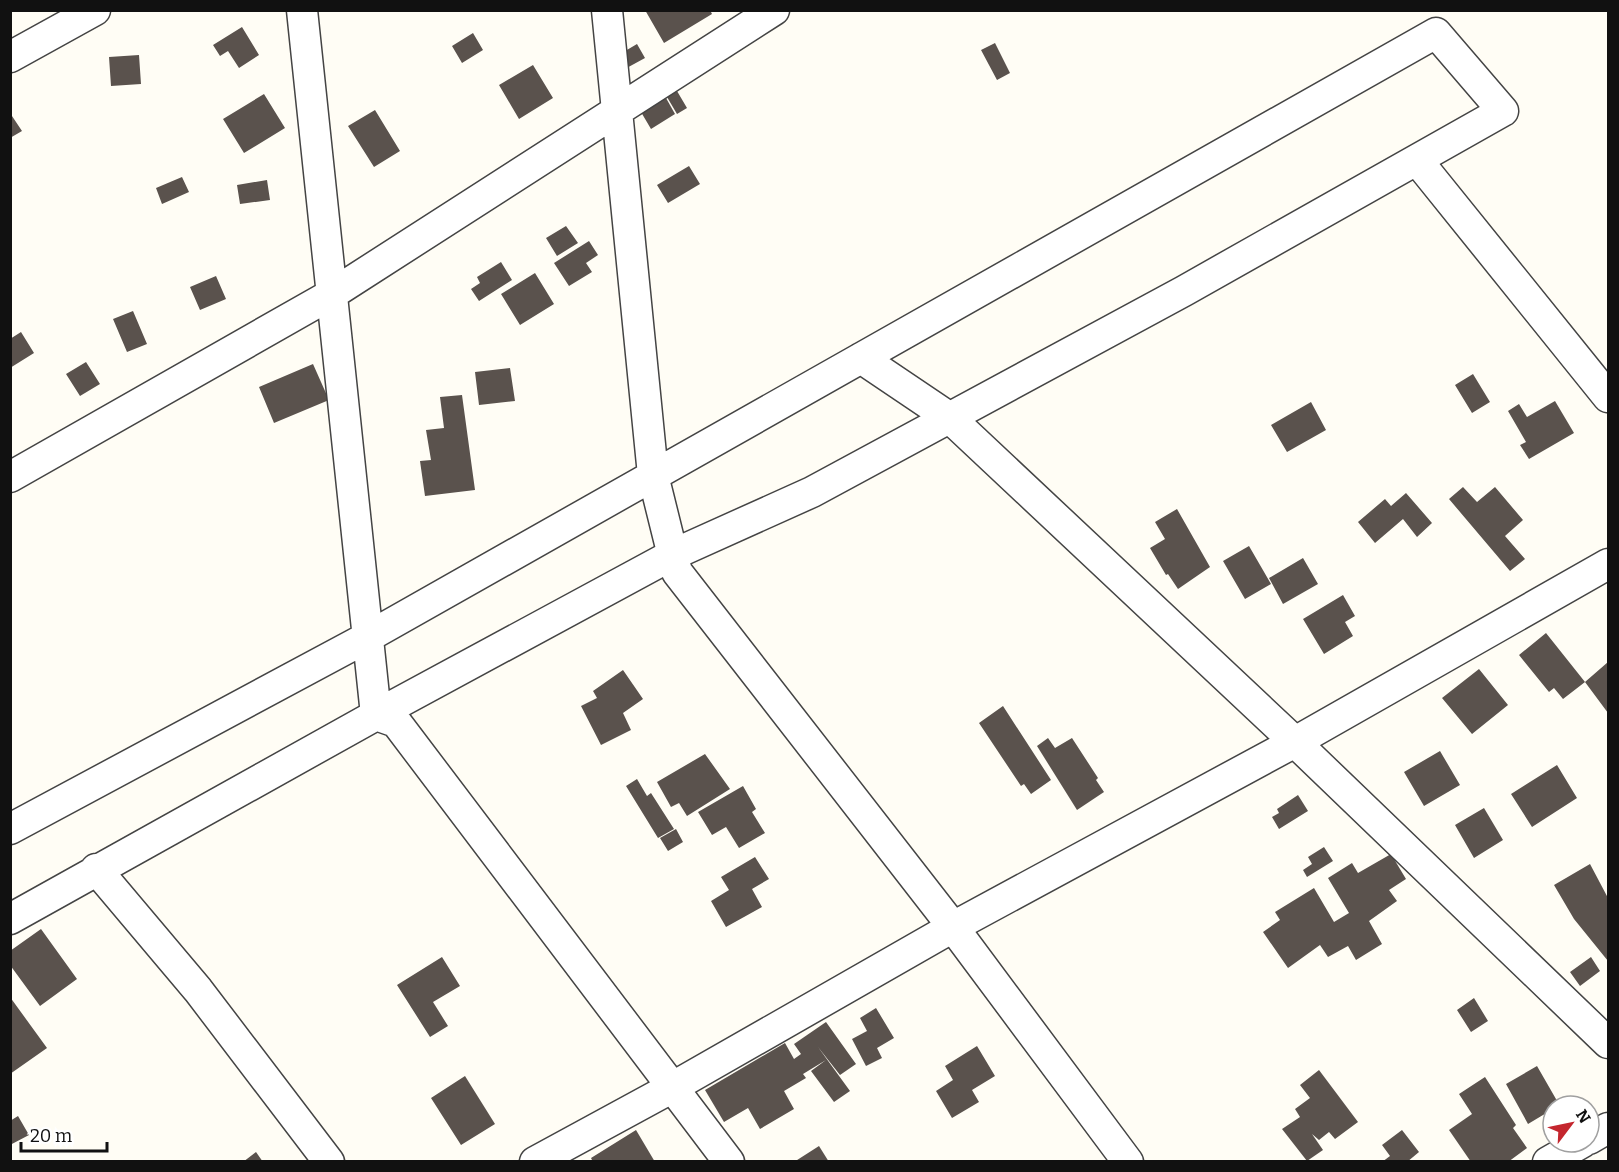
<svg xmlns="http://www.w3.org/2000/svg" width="1619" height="1172" viewBox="0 0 1619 1172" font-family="Bitter,serif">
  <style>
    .building { fill: #5a524d }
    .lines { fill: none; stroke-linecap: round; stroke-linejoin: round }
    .minor-casing { stroke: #444; stroke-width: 33 }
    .minor { stroke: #fff; stroke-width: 30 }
  </style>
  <rect width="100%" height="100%" fill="#fffdf5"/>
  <path class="building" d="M645,10h65l2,4 -48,29z
    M242,27l17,28 -20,13 -11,-17 -8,5 -7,-11z
    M473,33l10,17 -21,13 -10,-17z
    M995,43l15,30 -13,7 -16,-30z
    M637,44l8,14 -22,12 -8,-13z
    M139,55l2,29 -30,2 -2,-29z
    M533,65l20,33 -34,21 -20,-34z
    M677,91l10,17 -10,6 -10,-17z
    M264,94l21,34 -41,25 -21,-34z
    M666,98l9,16 -24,15 -10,-17z
    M375,110l25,41 -26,16 -26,-41z
    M10,113l12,18 -12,7z
    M689,166l11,18 -32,19 -11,-18z
    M182,177l7,15 -27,12 -6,-16z
    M267,180l3,20 -30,4 -3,-19z
    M566,226l12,17 -21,13 -11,-18z
    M589,241l9,14 -12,8 6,9 -23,14 -15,-23z
    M501,262l11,18 -33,21 -8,-12 9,-6 -3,-6z
    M535,273l19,31 -34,21 -19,-31z
    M216,276l10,23 -26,11 -10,-23z
    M133,311l14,33 -20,8 -14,-33z
    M21,332l13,21 -24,15v-29z
    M86,362l14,22 -20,12 -14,-22z
    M313,364l16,36 -55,23 -15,-36z
    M510,368l5,33 -36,4 -4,-33z
    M1473,374l17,28 -18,11 -17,-28z
    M462,395l13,95 -50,6 -5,-35 11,-1 -5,-30 18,-2 -4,-31z
    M1555,401l19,32 -45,26 -9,-14 6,-3 -18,-31 11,-7 8,13z
    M1311,402l15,28 -39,22 -16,-27z
    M1463,487l14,15 18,-15 28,33 -18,16 20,23 -15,12 -61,-72z
    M1406,493l26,30 -15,14 -14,-18 -28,24 -17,-21 27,-23 6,7z
    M1177,509l33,58 -32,22 -10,-15 -2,1 -16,-27 15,-9 -10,-17z
    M1249,546l22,38 -26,15 -22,-38z
    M1303,558l15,26 -35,20 -14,-26z
    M1343,595l12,21 -10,6 8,14 -29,18 -21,-35z
    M1546,633l39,49 -22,17 -9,-11 -5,4 -30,-37z
    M1608,662v51l-23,-31z
    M1479,669l29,36 -36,29 -30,-36z
    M623,670l20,29 -20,14 8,17 -30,15 -20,-39 16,-8 -4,-7z
    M1003,706l48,74 -20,14 -7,-10 -3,2 -42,-63z
    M1048,738l7,10 17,-10 26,40 -2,2 8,12 -27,18 -40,-64z
    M1440,751l20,34 -36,21 -20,-34z
    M705,754l25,35 -43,27 -8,-13 -8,4 -14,-25z
    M1557,765l20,33 -45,29 -21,-33z
    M637,779l10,17 4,-3 23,36 -16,9 -32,-52z
    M743,786l13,23 -4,3 13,21 -26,15 -13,-21 -14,8 -14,-23z
    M1298,795l10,16 -29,18 -7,-12 7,-4 -2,-4z
    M1484,808l19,32 -29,18 -19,-33z
    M676,829l7,13 -15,9 -8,-13z
    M1324,847l9,14 -26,16 -4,-7 9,-6 -4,-7z
    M1391,854l15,25 -17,11 8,11 -28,20 13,23 -26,16 -8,-14 -20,11 -8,-12 -32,23 -25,-36 17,-12 -5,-8 39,-24 20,34 15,-9 -21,-35 24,-15 6,10z
    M755,857l14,22 -17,10 10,18 -36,20 -15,-26 18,-11 -8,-13z
    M1590,864l18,34v63l-34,-42 -20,-34z
    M41,929l36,50 -37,27 -30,-41v-14z
    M442,957l18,29 -27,16 15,24 -18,11 -33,-52z
    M1591,957l9,14 -20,15 -10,-14z
    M10,997l37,51 -37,26z
    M1474,998l14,23 -17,11 -14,-22z
    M876,1008l18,30 -17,10 5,10 -16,8 -14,-27 15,-8 -7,-13z
    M826,1022l30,42 -16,11 -22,-28 32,44 -16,11 -23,-31 15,-11 -23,14 3,4 -22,13 10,18 -34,20 -12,-21 -24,14 -19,-32 80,-47 9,16 7,-5 -7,-10z
    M977,1046l18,30 -23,14 7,12 -27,16 -16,-27 17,-11 -8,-14z
    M1537,1066l23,40h-7v3l-25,15 -22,-40z
    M1319,1070l39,52 -23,17 -6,-7 -10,8 -7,-6 11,16 -16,11 -25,-32 18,-12 -5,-8 15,-11 -10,-13z
    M465,1076l30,48 -34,21 -30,-47z
    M1485,1077l31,48 -3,3 14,20 -19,14h-37l-22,-32 23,-16 -13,-20z
    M18,1116l11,19 -19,10v-24z
    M636,1130l19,32h-62l-2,-4z
    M1402,1130l17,22 -12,10h-25l8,-6 -8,-11z
    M819,1146l10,16h-35z
    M256,1152l7,10h-20z"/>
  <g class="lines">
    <g class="minor-casing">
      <path id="minor" d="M302,10l74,705 20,7 333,440
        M607,10l46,465 24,97 276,355 175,235
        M10,57l85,-47
        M1417,160l191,237
        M861,358l89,60 345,324 313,301
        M10,477l322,-183 442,-284
        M10,829l356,-191 1070,-605 67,78 -319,180 -372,201 -140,63 -296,160 -366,204
        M96,869l102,121 131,172
        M1589,1139l19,-11
        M535,1162l138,-75 280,-160 342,-185 313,-178
        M1548,1162l35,-20"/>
    </g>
    <use href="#minor" class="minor"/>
  </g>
  <rect width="1619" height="1172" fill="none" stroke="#111111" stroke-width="24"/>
  <g transform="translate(1571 1124) rotate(58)"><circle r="28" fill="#ffffff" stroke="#a0a0a0" stroke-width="1.5"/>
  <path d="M0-4.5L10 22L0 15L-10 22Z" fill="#c4262e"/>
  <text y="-9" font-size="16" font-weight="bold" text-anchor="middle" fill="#111111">N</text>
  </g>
  <path d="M21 1142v9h86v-9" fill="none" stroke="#111111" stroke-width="3"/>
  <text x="30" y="1142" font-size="18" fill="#111111" stroke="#ffffff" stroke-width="4.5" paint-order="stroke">20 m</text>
</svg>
